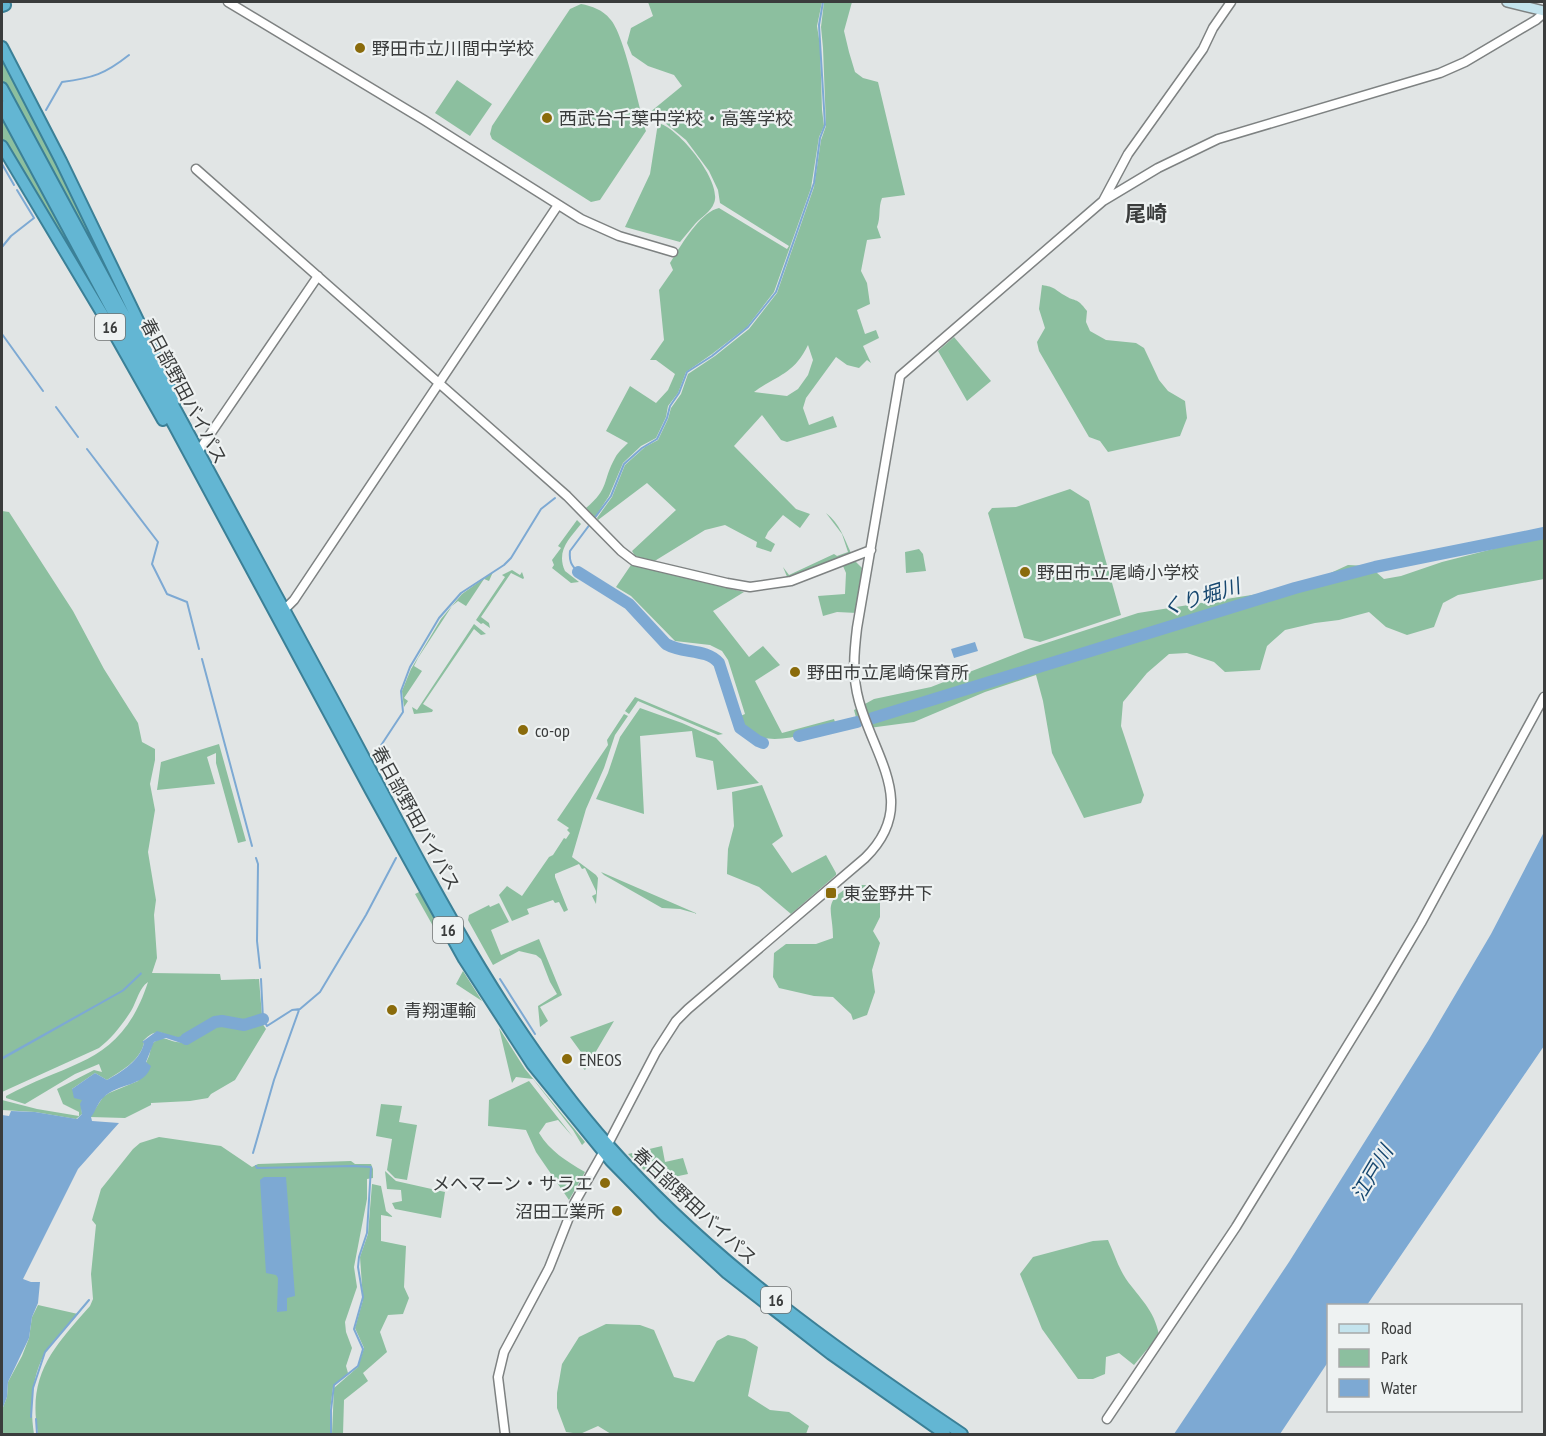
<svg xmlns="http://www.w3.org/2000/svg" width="1546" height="1436" viewBox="0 0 1546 1436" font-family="'PT Sans Narrow','Noto Sans JP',sans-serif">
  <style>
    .green { fill: #8cbf9f; fill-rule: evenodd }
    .water { fill: #7da9d3 }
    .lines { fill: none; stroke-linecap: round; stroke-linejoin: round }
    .stream { stroke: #7da9d3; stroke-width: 2 }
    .river { stroke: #7da9d3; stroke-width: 12 }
    .tertiary-casing { stroke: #7e8282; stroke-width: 11 }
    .secondary-casing { stroke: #7e8282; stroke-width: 12 }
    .trunk-casing { stroke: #3b8097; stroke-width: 14 }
    .tertiary { stroke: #fff; stroke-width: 8 }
    .secondary { stroke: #c4e4ee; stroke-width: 9 }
    .trunk { stroke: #63b6d3; stroke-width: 10 }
    .poi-dot { fill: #8a6b0b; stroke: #eef2f2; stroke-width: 2 }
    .labels { text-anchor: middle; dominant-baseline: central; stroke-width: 4.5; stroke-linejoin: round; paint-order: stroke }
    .shield { fill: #eef2f2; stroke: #707373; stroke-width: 1.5 }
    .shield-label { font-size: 16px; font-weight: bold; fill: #3a3c3c }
    .poi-label { font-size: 18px; fill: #3a3c3c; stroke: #eef2f2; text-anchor: start }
    .street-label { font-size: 18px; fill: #3a3c3c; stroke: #eef2f2 }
    .water-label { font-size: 20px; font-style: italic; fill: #16476f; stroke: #eef2f2 }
    .quarter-label { font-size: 21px; font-weight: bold; fill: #3a3c3c; stroke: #eef2f2 }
  </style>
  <rect width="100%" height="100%" fill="#e1e5e5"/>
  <path class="green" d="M648,2h174l-5,24 3,19 2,65 2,16 -5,11 -8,51 -37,104 -27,35 -35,27 -26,18 -8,21 -10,13 -2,11 -10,21 -15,8 -18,17 -14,33 -14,21 -9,-9c24,-20 16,-27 29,-50 3,-6 9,-11 13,-15l-22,-12 24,-45 26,17 12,-13 7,-16 -19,-14h-6l14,-20 -5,-50 14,-20 -3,-7c10,-16 30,-51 49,-55l68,41 2,-3 -69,-43 -2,-13 -9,-19 -23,-31 -22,-18h-9l-6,-9 33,-27 -8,-11 -26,-9 -16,-11 -5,-12 4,-15 22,-12z
    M824,2h28l-8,29 5,21 6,20 8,6 15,4 27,113 -23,3c-4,10 -1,19 -5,29l4,11 -14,2 -6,31 6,12 3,21 -13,6 8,24 11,-4 3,8 -16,8 8,17 -4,-3 -8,8 -12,-3 -11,-8 -30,41 -3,10 6,17 24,-9 4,11 -50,15 -6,-2 -19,-25 -28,31 62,63 14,5 -10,14 -17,-13 -15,17 -3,6 10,6 -4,8 -15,-5 1,-5 -32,-17 -20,5 -52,32 -18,-6 -3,-5 44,-41 -29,-27 -49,37 -1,-2 15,-21 13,-32 20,-18 13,-7 10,-21 3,-11 10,-14 7,-20 27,-18 34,-27 28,-36 37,-106 7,-47 5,-14 -3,-78 -2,-21zM808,345l5,15 -5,15 -10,14 -11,7 -33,-4c25,-18 39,-17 54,-47z
    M581,4c11,2 22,6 29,15 14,14 29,89 36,112l-46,69 -9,2 -99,-63 -2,-5 2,-8 78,-117z
    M2,55l46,87 50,108h-4l-92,-171z
    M457,80l35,24 -22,32 -35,-23z
    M2,116l76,142 -3,6 -73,-125z
    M658,123c20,4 65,59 56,80 -3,9 -13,14 -19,21 -5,6 -10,12 -15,18l-55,-15 25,-53z
    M1042,285c13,2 12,4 22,10 12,8 12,1 23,16l-1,11 4,9 16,9 30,3 8,5 15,32 9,11 17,10 2,17 -7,18 -72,16 -8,-11 -11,-4 -50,-86 -2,-9 8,-14 -6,-19z
    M954,337l37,44 -24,20 -29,-50z
    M1070,489l19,12 32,114 -81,27 -16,-4 -36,-125 4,-5 24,-1z
    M2,511l7,1 64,99 31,58 34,54 4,19 13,7v11l-5,24 5,26 -7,42 8,48 -2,15 3,43 -5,15 68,1 1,6 38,-1 3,37c-8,2 -15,4 -24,4 -7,0 -16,-3 -23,0 -12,4 -20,16 -34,17 -18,2 -20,-14 -38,4l1,2c-4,18 -23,28 -37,37l-12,-7 -23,16 11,11 -2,4 1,10 -6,5 -41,-7 -33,-2v-10l35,9 42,7v-4l-16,-8 -6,-15 37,-19 8,2 -3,-8 -24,10 -50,30 -19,-6v-2c66,-36 115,-31 142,-114 -9,6 -11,19 -17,29 -9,14 -19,27 -32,37l-97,44z
    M826,513c14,11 18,25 25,40l-63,26 -5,-12 6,8 45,-21 3,2 11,-4 -6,-18z
    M577,520l4,4c-12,15 -25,27 -16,47l14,11 -8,1 -19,-15 2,-3 -2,-5 9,-12 -3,-2z
    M1544,536v43l-86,16 -15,8 -9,24 -27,8 -21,-8 -17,-15 -30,8 -24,3 -30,7 -18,16 -7,24 -35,2 -11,-10 -27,-9 -18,1 -22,19 -24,29 -2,24 23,69 -3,8 -57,15 -32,-65 -9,-52 -7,-26 -51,17 -71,30 -45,6 -12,-7 -3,-11 20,-11 57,-12 100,-39 107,-35 139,-22 47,-15 24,-11 21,1 15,13 17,-3 41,-14z
    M919,549l4,5 3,17 -20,2 -1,-21z
    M854,560l8,8 -1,5 2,2 -6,38 -20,-1 -14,4 -5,-20 27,-2 1,-21 -3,-7z
    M631,565l113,27 -31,19 36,46 14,-11 17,19 -25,16 27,52 52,-14 2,6c-30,8 -80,31 -98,-8l7,-3 -17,-54 -6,-9 -12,-6 -35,-4 -44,-45 -15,-9z
    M512,570l8,5 2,-3 2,6 -1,1 -12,-6 -30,44 8,6 1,5 -7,-5 -2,1 -5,-4 29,-43 -3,-2z
    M493,572l-4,9 -5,-2 -18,27 -8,-5 -6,5 -34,52 -4,8 8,5 -18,27 4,3 -4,6 -2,-16 9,-22 30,-50 21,-25z
    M474,624l12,10 -5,1 -7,-6 -51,75 10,6 -1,2 -18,2 -2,-7 5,3z
    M635,697l88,37 -5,1 -80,-34 -9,13 -4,-3z
    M640,708l42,15 34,15 43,45 -42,7 -4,-29 -17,-4 -4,-26 -52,5 4,78 -48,-15 12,-26 12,-36z
    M624,714l4,2 -13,19 -11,33 -18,41 -14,48 24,18 2,3 -2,26 -4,-8 4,-2v-3l-11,-23 -3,1 -3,-5 -24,10v3l13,33 -4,2 -5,-10 -4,1 -2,-3 -26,9 2,5 -17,7 -13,-26 8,-9 15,10 27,-39 4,-2 11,-17 2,1 4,-6 -3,-3 2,-2 -12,-8 51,-75 -1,-5z
    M219,744l27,97 -8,2 -22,-80v-10l-9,4 8,27 -58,6 4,-28z
    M762,785l21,51 -11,8 20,29 34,-18 10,18v2l-45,39 -32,-27 -32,-13v-2l1,-23 6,-23 -2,-34z
    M601,872l97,42 -18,-5 -18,-1 -58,-33z
    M852,885h14l14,13v19l-7,14 7,12 -8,27 3,22 -8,23 -14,5 -2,-6 -18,-17 -19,-1 -35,-8 -6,-11 1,-24 12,-9h30l17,-6c0,-30 -12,-35 19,-53z
    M421,891l18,32 -6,3 -18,-32z
    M499,903l10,19 -18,8 10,25 38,-16 23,56 -22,12 8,14 -8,6 -2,-21 19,-12 -7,-12 -9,-23 -5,-4 -17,-4 -26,14 -25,-45 1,-5 20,-10 1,2z
    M463,971l19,30 -26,-17z
    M614,1021l-29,49 -5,-5 6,-6 -16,-22z
    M262,1023l4,6 -31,51 -24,14 -3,4 -18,3 -39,2v2l-26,13 -35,-1 13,-20 6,-4 29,-12 11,-25 3,-12c14,-12 16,0 30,-2 13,-2 22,-13 34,-17 8,-3 15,2 23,2 8,0 16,-3 23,-4z
    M499,1028l26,41 60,73 -3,3 -9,-15 -40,-51 -17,-2 -4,6z
    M529,1081l44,56 -15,-17 -12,3 -7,10c11,18 27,28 46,39l-16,28 -33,-48 -10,-22 -38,-4 1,-26z
    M381,1104l21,2 -3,16 18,3 -10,55 -12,-2 -8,-8 5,-31 -16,-3z
    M159,1137l62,9 31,21 6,-3 93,-3 4,3h16l2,5v9l-6,1v20l-13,68 3,20 -12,35 1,10 6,16 -6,18 2,7 -15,14 -3,24v23h-292c-11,-59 15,-86 52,-128l3,-7 -2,-25 5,-49 -4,-5 9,-31 32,-40 7,-6z
    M662,1146l3,16 18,-4 5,16 -33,7 -27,-27z
    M385,1171l11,10 49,11 -4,26 -46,-9 -3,-6 10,-2 -1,-11 -14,-1z
    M372,1184l9,2 5,25 7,6 -12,-2v26l25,5 -2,41 5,11 -6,16 -15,1 -8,17 7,20 -24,21 5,8 -24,19 -1,34h-11l2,-46 24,-21 6,-19 -9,-20 8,-28 -3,-43 8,-23z
    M1108,1240c6,13 10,27 18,39 14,20 28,30 33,56l-25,30 -15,-12 -13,4 -1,17 -12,5h-15l-36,-50 -22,-55 13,-17 60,-16z
    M38,1305l40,9c-10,12 -25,25 -33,39 -14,25 -15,55 -11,81h-32v-24l5,-13 1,-15 14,-26 7,-18 3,-21z
    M606,1324l34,1 14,5 20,47 20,5 23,-41 11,-6 17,4 13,8 -10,49 22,14 19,2 20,14 -3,8h-195l-13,-8 -18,8 -14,-2 -9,-24v-15l5,-29 17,-27z"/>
  <path class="water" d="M975,642l3,9 -24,7 -3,-9z
    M1544,832v214l-177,259 -39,1v56l-48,72h-106l115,-172 139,-221 63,-107z
    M141,972l1,2 -18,17 -122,69v-3l120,-67z
    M157,1031l21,6 19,-5 4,2 -20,9 -15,-5 -12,4 -8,20 5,4c-6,21 -33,17 -47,31 -7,6 -8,14 -13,20l1,4 27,2 -41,46 -55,110 8,3h9l-2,21 -6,14 -3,21 -21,44 -1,15 -5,13v-300h1l-1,5 7,1 2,-5 24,1 42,7 5,-5 -2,-10 2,-4 -8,-2 -2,-9 23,-16 12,7c14,-8 33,-19 37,-37l-2,-1z
    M264,1177h22l9,119 -8,2v13l-10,1 1,-34 -2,-3 -10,-2 -6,-93z"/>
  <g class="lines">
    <path class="stream" d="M46,110l16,-28c31,-4 43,-8 67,-27
      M2,164l12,21
      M2,247l9,-11 23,-18 -17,-28
      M2,334l41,57
      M56,407l22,30
      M87,449l71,93 -6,22 15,30 20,8 12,47
      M578,572c-7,-7 -9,-11 -8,-21l41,-55 13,-32 18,-16 15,-9 10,-21 3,-12 9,-13 8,-21 25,-16 36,-29 28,-35 38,-109 6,-45 5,-13 -6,-100 4,-23
      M202,659l50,187
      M374,756l29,-44 -2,-21 9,-24 29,-49 22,-25 43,-28 7,-7 30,-49 14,-11
      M256,858l2,6 -1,77 3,27
      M261,979l2,40 4,7 25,-16 8,-1 20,-17 46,-77 30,-57
      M500,979l35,55
      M253,1153l21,-73 25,-70
      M256,1166l1,2 96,-2 18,1 -4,66 -8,24 -1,10 5,30 -9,32 9,20 -5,17 -24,19 -3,25v24
      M31,1417l2,-29 12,-36 44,-52
      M36,1419l1,15"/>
    <path class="river" d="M578,572l51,32 37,40c17,10 40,4 53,19l21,65 18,13 5,2
      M873,718l422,-130 80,-21 169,-34
      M799,736l58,-14
      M186,1039l29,-17 7,-1 22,4 19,-6"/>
    <g class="tertiary-casing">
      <path id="tertiary" d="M228,2l196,118 157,99 38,17 54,16
        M196,169l371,327 54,55 13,10 93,22 23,4 41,-6 80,-31
        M1103,201l55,-33 60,-29 222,-66 25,-11 71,-42 8,-7
        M198,452l120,-176
        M284,610l10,-10 264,-395
        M1107,1419l129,-192 140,-228 45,-76 123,-226
        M505,1434l-7,-57 6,-25 45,-84 26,-66 33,-58 48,-92 20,-31 12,-12 177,-151c54,-53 10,-99 -6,-157 -7,-25 -5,-48 -2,-73l43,-252 203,-175 25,-47 75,-105 10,-21 18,-26"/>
    </g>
    <g class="secondary-casing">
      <path id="secondary" d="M1507,2l37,9"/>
    </g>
    <g class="trunk-casing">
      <path id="trunk" d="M2,6l3,-1
        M2,47l59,114 115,238
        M2,88c109,203 219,406 329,608 84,155 161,318 279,451 101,114 227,203 352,287
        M2,106l369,685 93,168 68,105 79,97 53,54 63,58 104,81 114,80
        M2,146l113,189 48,85"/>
    </g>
    <use href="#tertiary" class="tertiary"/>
    <use href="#secondary" class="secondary"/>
    <use href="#trunk" class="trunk"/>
  </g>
  <g class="poi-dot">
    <circle cx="360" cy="48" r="6"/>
    <circle cx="547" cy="118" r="6"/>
    <circle cx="1025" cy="572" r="6"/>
    <circle cx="795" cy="672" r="6"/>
    <circle cx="523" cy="730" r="6"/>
    <rect x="825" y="887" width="12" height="12" rx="3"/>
    <circle cx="392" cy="1010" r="6"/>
    <circle cx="567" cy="1059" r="6"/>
    <circle cx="605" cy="1183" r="6"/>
    <circle cx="617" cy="1211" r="6"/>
  </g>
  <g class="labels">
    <g class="shield">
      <rect x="95" y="314" width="30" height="26" rx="4.5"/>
      <rect x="433" y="917" width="30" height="26" rx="4.5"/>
      <rect x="761" y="1287" width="30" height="26" rx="4.5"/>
    </g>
    <g class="shield-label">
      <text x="110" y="327">16</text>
      <text x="448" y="930">16</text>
      <text x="776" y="1300">16</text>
    </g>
    <g class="poi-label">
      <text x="372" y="48">野田市立川間中学校</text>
      <text x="559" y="118">西武台千葉中学校・高等学校</text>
      <text x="1037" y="572">野田市立尾崎小学校</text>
      <text x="807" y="672">野田市立尾崎保育所</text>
      <text x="535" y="730">co-op</text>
      <text x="843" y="893">東金野井下</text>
      <text x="404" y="1010">青翔運輸</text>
      <text x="579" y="1059">ENEOS</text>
      <text x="593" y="1183" text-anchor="end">メヘマーン・サラエ</text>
      <text x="605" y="1211" text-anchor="end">沼田工業所</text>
    </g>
    <g class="street-label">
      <text transform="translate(184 391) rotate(62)">春日部野田バイパス</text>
      <text transform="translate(416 818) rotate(61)">春日部野田バイパス</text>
      <text transform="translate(695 1206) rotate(43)">春日部野田バイパス</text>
    </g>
    <g class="water-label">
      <text transform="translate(1201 597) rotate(-17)">くり堀川</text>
      <text transform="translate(1372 1173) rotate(-59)">江戸川</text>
    </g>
    <g class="quarter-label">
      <text x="1146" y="213">尾崎</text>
    </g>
  </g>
  <rect width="1546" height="1436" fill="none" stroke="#3a3c3c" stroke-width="6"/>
  <rect x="1327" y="1304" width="195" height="108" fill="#eef2f2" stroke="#a6a9a9" stroke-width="1.5"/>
  <rect x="1339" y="1324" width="30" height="9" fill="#c4e4ee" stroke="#a6a9a9" stroke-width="1.5"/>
  <text x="1381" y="1334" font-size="18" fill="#3a3c3c">Road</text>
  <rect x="1339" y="1349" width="30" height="18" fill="#8cbf9f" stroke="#a6a9a9" stroke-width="1.5"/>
  <text x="1381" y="1364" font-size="18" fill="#3a3c3c">Park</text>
  <rect x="1339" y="1379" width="30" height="18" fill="#7da9d3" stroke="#a6a9a9" stroke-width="1.5"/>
  <text x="1381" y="1394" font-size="18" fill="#3a3c3c">Water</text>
</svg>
